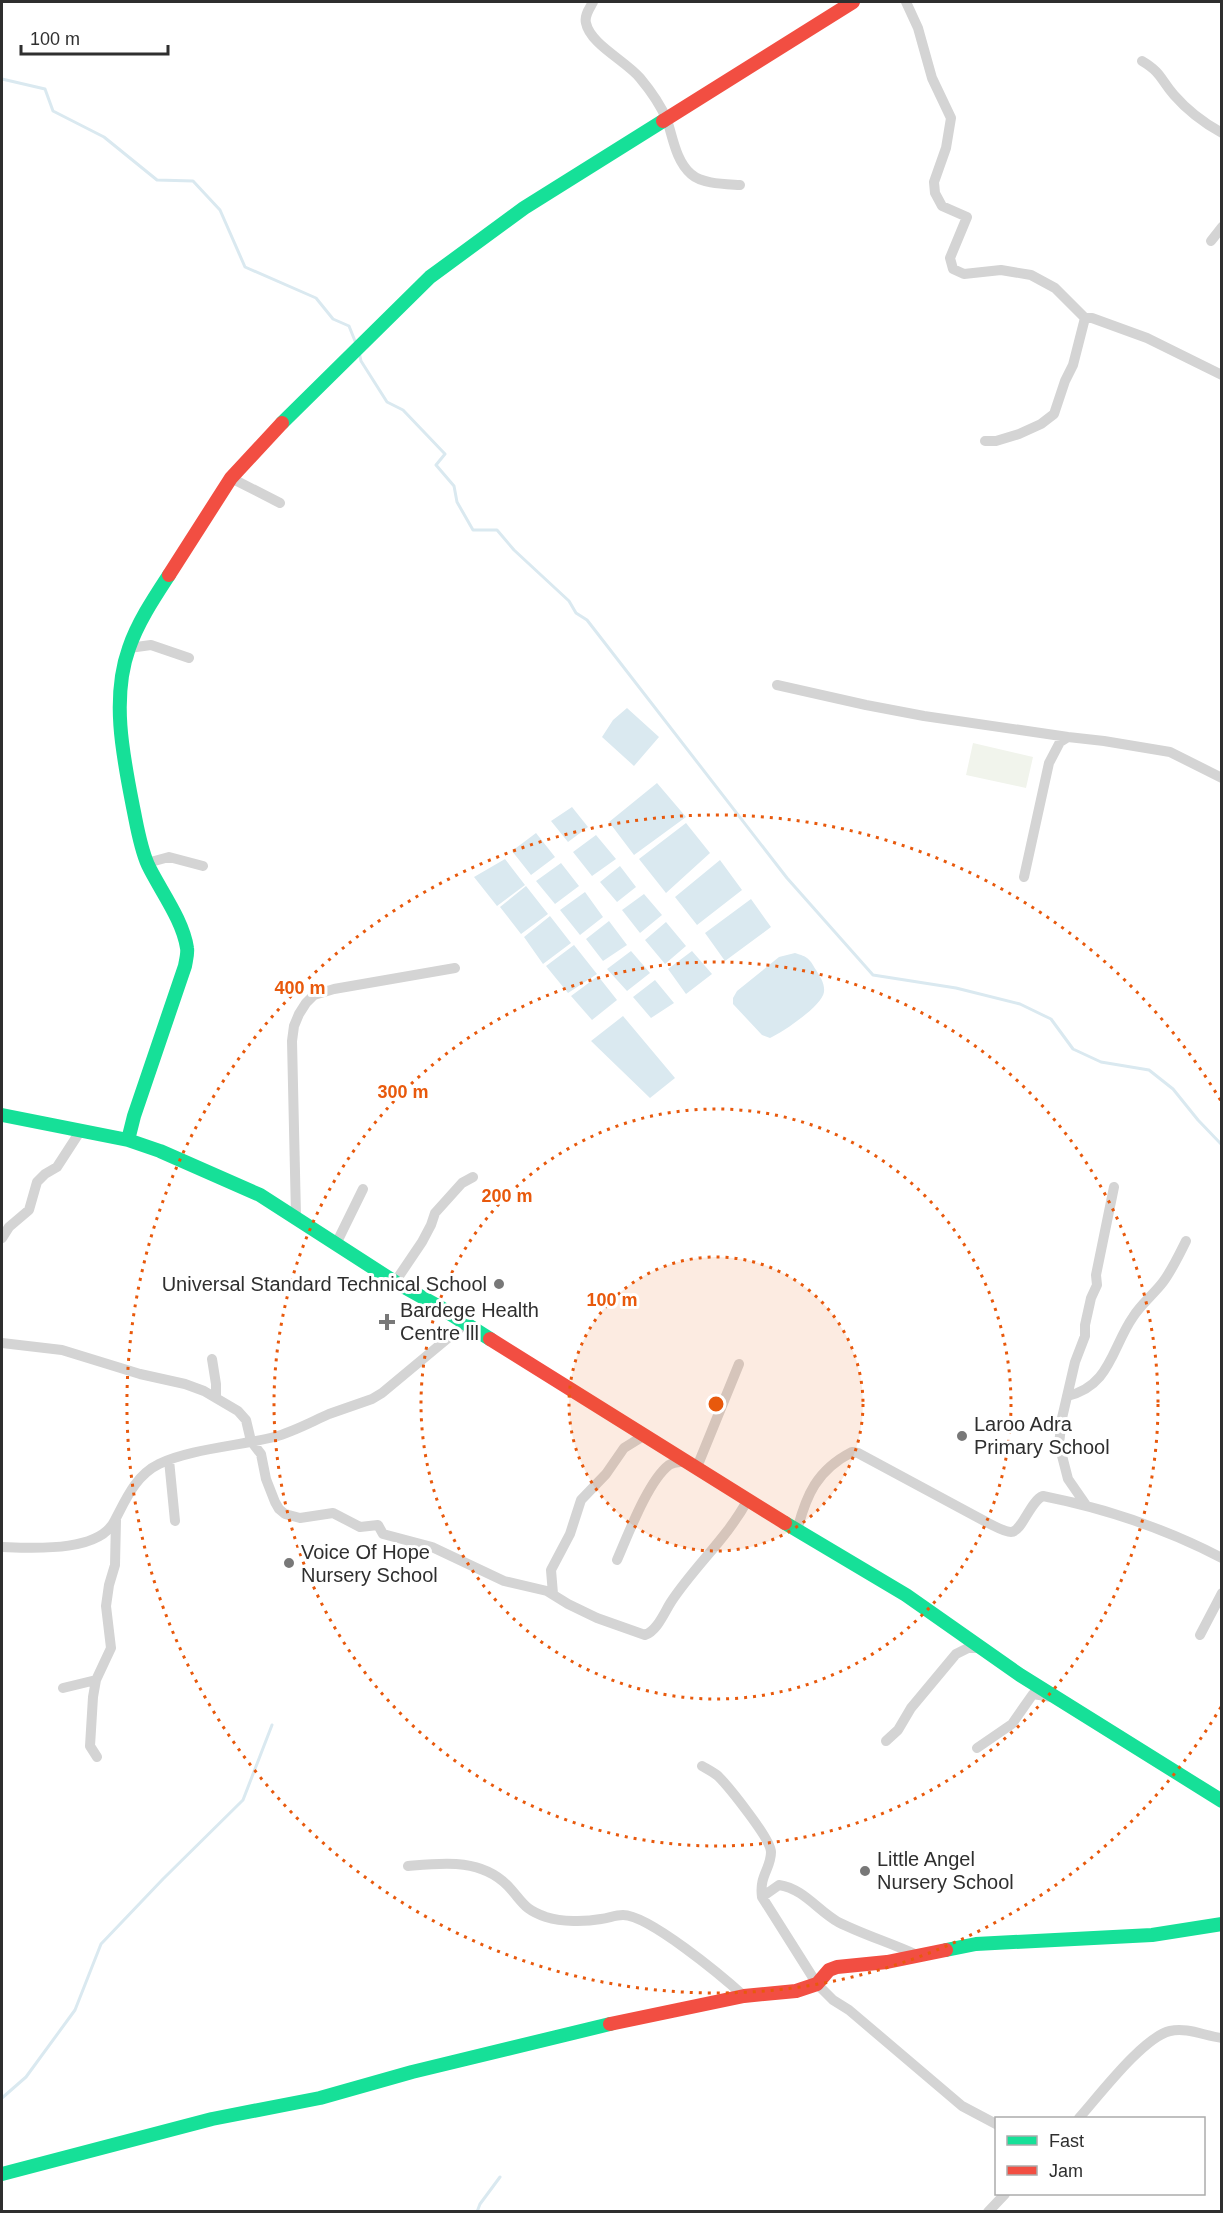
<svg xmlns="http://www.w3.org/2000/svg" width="1223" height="2213" viewBox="0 0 1223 2213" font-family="Helvetica,sans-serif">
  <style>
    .green { fill: #f1f4ec }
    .water { fill: #dae9f0 }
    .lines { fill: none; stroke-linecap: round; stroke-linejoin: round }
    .stream { stroke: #dae9f0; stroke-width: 3 }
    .street { stroke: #d4d4d4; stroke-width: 10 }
    .fast { stroke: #16e098; stroke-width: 14 }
    .jam { stroke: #f24e42; stroke-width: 14 }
    .ring { fill: none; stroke: #e8590c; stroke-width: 3; stroke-dasharray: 3 6 }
    .poi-dot { fill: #787878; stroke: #fff; stroke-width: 2 }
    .labels { text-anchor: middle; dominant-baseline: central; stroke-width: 6; stroke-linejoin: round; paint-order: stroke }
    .poi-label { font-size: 20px; fill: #2f2f2f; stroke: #fff; text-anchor: start }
    .centre { fill: #e8590c; stroke: #fff; stroke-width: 3 }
    .ring-label { font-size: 18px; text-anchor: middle; font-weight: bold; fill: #e8590c; stroke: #fff; stroke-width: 6; stroke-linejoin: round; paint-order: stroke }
  </style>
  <rect width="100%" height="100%" fill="#fff"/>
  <path class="green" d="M973,743l60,14 -7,31 -60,-13z"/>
  <path class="water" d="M627,708l32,29 -25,29 -32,-29 11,-17z
    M657,783l29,34 -52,38 -25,-33z
    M572,807l16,20 -20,15 -17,-21z
    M686,823l24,30 -44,40 -27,-34z
    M536,833l19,24 -24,18 -19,-24z
    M596,835l20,24 -24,17 -19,-24z
    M505,859l20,26 -28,21 -23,-29z
    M720,860l22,30 -45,35 -22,-28z
    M561,863l18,23 -24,18 -19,-23z
    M620,866l16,21 -19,15 -17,-20z
    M526,886l22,28 -27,20 -21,-27z
    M585,892l18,25 -23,18 -20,-25z
    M644,894l18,21 -22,18 -18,-23z
    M751,899l20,28 -46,34 -20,-28z
    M550,916l21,27 -28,21 -19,-27z
    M609,921l18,24 -24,16 -17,-22z
    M666,922l20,24 -21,18 -20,-24z
    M574,945l23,29 -29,19 -22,-27z
    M631,951l19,22 -23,18 -20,-22z
    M692,951l20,23 -26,20 -18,-25z
    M795,953c13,4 14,5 21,17 4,7 9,13 8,22 -2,14 -41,40 -54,46l-8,-3 -29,-31v-6l4,-7 42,-34z
    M598,976l19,24 -25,20 -21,-24z
    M655,980l19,23 -23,15 -18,-21z
    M623,1016l52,62 -25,20 -59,-57z"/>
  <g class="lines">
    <path class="stream" d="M2,79l43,10 8,22 51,26 53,43 36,1 27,29 25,57 71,31 17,21 16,7 6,15
      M359,352l2,9 26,41 16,8 42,44 -9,11 18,21 3,16 16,28h24l17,20 55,51 7,12 11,7 200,258 86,97 83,13 64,16 31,15 22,30 28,13 48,8 24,19 25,31 24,25
      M2,2098l24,-21 49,-67 26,-66 62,-65 80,-79 29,-75
      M477,2212l3,-8 20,-27"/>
    <path class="street" d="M593,2c-3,6 -9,13 -7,21 4,21 40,38 54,55 10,12 21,28 27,42 6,18 9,41 24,54 11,10 34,10 49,11
      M906,2l12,26 14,50 19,40 -5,30 -12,34 1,11 7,13 25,11 -17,41 3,11 11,5 37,-4 30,5 24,13 30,30
      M1142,61c20,12 18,18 32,34 13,15 30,28 48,38
      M1211,241l11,-14
      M985,441h11l23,-7 22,-10 13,-10 11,-33 8,-16 12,-47h7l55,20 75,37
      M231,478l49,25
      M129,648l22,-3 38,13
      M777,685l89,20 58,11 144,21 36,4 66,11 52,26
      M147,863l22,-6 34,9
      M1024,877l25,-114 11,-21 8,-5
      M296,1216l-4,-175 2,-15 5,-12 7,-11 8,-8 20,-6 121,-21
      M2,1238l7,-11 20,-17 8,-28 8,-8 12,-7 24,-37
      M336,1244l27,-55
      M395,1282l27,-40 9,-17 4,-12 27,-30 11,-6
      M2,1343l60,7 78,24 45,10 19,7 34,20 8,9 5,21 10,13 5,25 9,23 4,7 6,5 15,4 33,-5 27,14 18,-2 5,9 49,13 72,34 43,10 21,13 29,14 48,17c12,-4 19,-22 26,-33 23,-35 56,-64 76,-101
      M212,1359l4,25v14
      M1067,1396c43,-9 45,-49 66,-79 8,-13 21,-23 30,-35 9,-12 16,-27 23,-41
      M169,1460l6,61
      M697,1467l42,-103
      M1086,1505l-18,-26 -9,-35 3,-26 13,-56 10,-26v-11l6,-27 6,-13 -1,-10 18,-88
      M797,1531c9,-36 20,-61 55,-79l6,1 130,70c7,3 16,9 23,9 11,0 19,-31 32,-36 61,12 123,33 179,62
      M2,1547c30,1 98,6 113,-27 11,-21 21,-45 44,-56 31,-15 80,-18 115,-27 19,-5 37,-15 55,-23 14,-5 29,-10 43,-15l10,-6 83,-69
      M617,1560c11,-25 31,-79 52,-95 4,-3 13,-3 18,-4
      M553,1594l-2,-24 19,-36 11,-34 25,-26 18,-26 21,-13
      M1200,1635l22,-42
      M63,1688l33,-8
      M886,1741l12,-11 13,-22 45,-54 12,-6h12
      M977,1748l35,-24 21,-30 19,3
      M97,1757l-7,-11 3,-49 3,-17 15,-32 -5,-42 3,-21 6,-20 1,-45
      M702,1766c5,3 11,6 16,10 10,10 53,63 53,76 0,17 -12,23 -9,45l55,87 16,16 16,10 113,96 34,18
      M408,1866c35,-3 73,-8 100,20 15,16 15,23 38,31 16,5 39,5 55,2 8,-1 14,-4 22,-4 26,0 100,62 121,81
      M762,1897l17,-12c25,4 38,25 59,37 26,13 53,21 79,33
      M1079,2118c19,-21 64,-81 91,-87 17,-4 35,5 52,7
      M988,2212l17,-18"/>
    <path class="fast" d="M282,423l148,-146 94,-69 139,-87
      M2,1115l126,25 32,11 100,44 135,87 43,24 52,33
      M128,1140l6,-24 51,-150c1,-6 3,-13 2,-18 -4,-28 -27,-58 -39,-83 -8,-18 -11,-39 -15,-58 -10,-51 -22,-109 -4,-159 9,-26 25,-50 40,-73
      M785,1523l121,72 114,80 202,126
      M946,1950l30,-6 176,-9 70,-11
      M2,2174l210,-55 108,-21 92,-26 198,-48"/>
    <path class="jam" d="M663,121l190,-119
      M169,575l62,-97 51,-55
      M490,1339l295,184
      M610,2024l134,-28 52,-5 21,-7 12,-14 8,-3 50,-5 59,-12"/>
  </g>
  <circle cx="716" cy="1404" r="147" fill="#e8590c" fill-opacity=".12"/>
  <g class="ring">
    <circle cx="716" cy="1404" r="147"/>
    <circle cx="716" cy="1404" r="295"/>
    <circle cx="716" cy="1404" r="442"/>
    <path d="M1221 1707A589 589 0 1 1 1221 1101"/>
  </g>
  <g class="poi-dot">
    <circle cx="499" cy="1284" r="6"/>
    <path d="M384 1313h6v6h6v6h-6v6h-6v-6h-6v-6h6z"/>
    <circle cx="962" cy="1436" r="6"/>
    <circle cx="289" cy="1563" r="6"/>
    <circle cx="865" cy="1871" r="6"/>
  </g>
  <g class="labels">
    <g class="poi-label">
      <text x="487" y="1284" text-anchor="end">Universal Standard Technical School</text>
      <text x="400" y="1310">Bardege Health<tspan x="400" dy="23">Centre lll</tspan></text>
      <text x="974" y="1424">Laroo Adra<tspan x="974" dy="23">Primary School</tspan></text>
      <text x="301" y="1552">Voice Of Hope<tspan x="301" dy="23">Nursery School</tspan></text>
      <text x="877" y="1859">Little Angel<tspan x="877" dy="23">Nursery School</tspan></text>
    </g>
  </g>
  <circle cx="716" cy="1404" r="9" class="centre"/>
  <g class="ring-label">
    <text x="300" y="994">400 m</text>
    <text x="403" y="1098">300 m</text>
    <text x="507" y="1202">200 m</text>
    <text x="612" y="1306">100 m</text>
  </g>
  <rect width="1223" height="2213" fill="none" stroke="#2f2f2f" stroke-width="6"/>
  <rect x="995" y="2117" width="210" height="78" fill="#ffffff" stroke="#acacac" stroke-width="1.5"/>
  <rect x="1007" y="2136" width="30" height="9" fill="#16e098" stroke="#acacac" stroke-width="1.5"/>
  <text x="1049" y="2147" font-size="18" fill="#2f2f2f">Fast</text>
  <rect x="1007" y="2166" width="30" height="9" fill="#f24e42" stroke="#acacac" stroke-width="1.5"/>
  <text x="1049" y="2177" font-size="18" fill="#2f2f2f">Jam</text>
  <path d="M21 45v9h147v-9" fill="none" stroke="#2f2f2f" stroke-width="3"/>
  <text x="30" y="45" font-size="18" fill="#2f2f2f" stroke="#ffffff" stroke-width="4.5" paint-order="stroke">100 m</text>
</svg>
